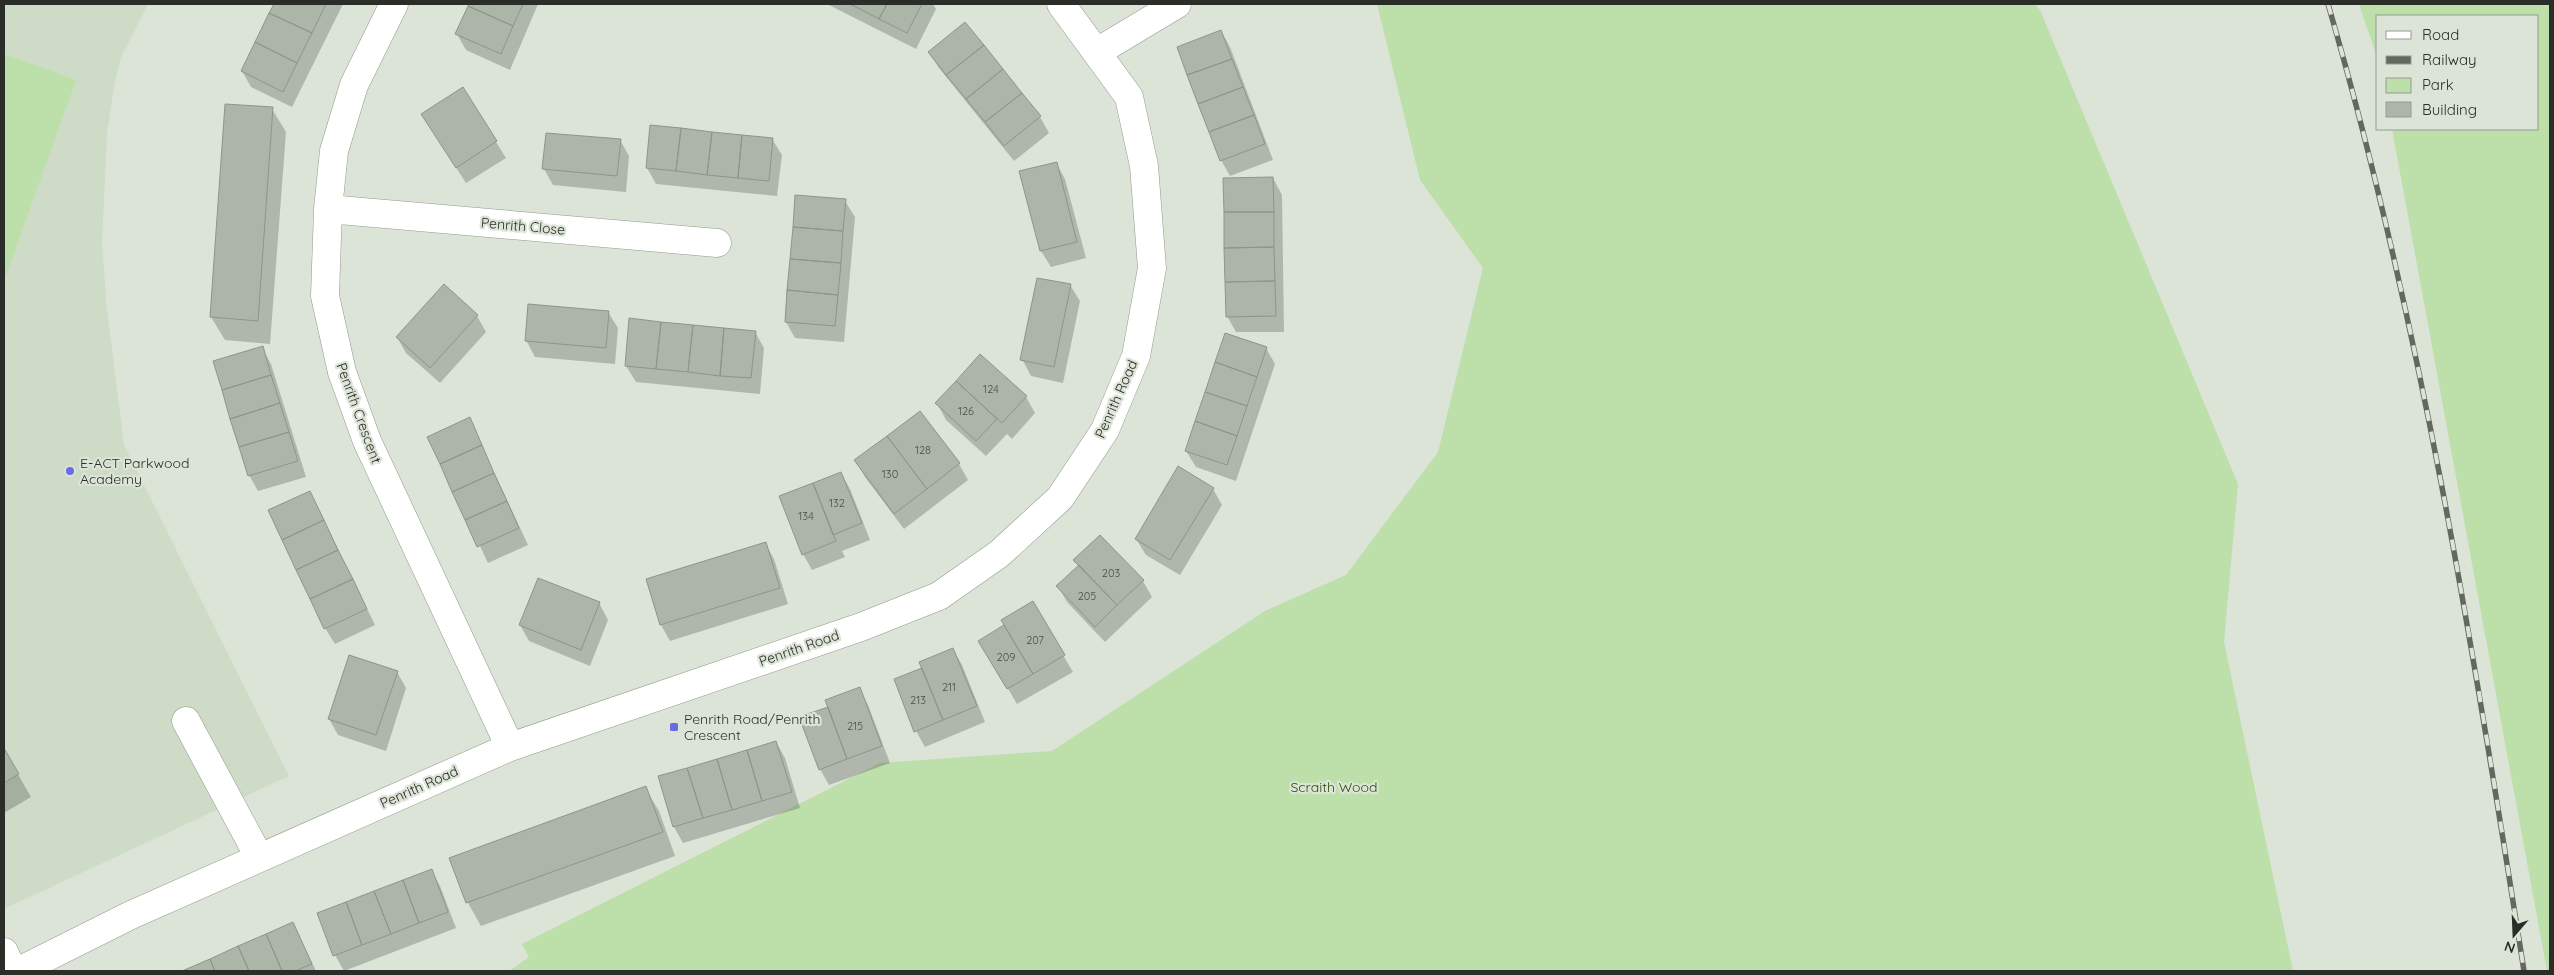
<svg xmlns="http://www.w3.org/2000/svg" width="2554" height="975" viewBox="0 0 2554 975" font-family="Quicksand,sans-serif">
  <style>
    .built { fill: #cedbc7 }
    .green { fill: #bddfaa }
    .shadow { fill: #0003 }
    .building { fill: #acb5a8; stroke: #8d9589 }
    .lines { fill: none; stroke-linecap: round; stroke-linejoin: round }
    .minor-casing { stroke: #929a8d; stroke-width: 29 }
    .minor { stroke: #fff; stroke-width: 28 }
    .rail-casing { stroke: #62675f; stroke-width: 5.5 }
    .rail { stroke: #dbe4d7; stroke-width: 4; stroke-dasharray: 11; stroke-linecap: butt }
    .poi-dot { fill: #686de6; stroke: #dbe4d7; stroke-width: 2 }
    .labels { text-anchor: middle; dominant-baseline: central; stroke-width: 4.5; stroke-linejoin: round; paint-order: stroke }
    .number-label { font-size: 11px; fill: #4a4f48 }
    .street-label { font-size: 14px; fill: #2a2d28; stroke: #dbe4d7 }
    .poi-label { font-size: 14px; fill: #2a2d28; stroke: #dbe4d7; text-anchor: start }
    .park-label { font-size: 14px; fill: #2a5205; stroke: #dbe4d7 }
  </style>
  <rect width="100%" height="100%" fill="#dbe4d7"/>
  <path class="built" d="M4,4h144l-27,53 -6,24 -8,52 -5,109 4,60 18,143 165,331 -285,133z"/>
  <path class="green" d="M1377,4h657l6,6 198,474 -14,158 69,329h-1784l20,-14 -7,-13 358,-181 172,-12 213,-140 81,-36 92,-123 45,-184 -63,-88z
    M2359,4h191v967h-3l-155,-842h146v-113h-160v44z
    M4,54l72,26 -72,201z"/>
  <path class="shadow" d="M275,4h68l-51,103 -41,-20 -9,-16z
    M470,4h68l-28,66 -44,-20 -9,-16z
    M827,4h106l3,5 -20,40z
    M964,24l76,93 9,16 -35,28 -75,-93 -10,-16z
    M1221,31l9,16 43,113 -43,16 -9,-16z
    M463,89l43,69 -40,25 -34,-53z
    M227,105l45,4 14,23 -16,212 -45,-4 -14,-23z
    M651,127l121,12 10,16 -5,41 -121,-12 -9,-16z
    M620,140l9,16 -3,36 -73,-7 -9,-16z
    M1056,163l9,16 21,79 -35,9 -10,-16 -20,-79z
    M1273,178l9,17 2,137h-48l-9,-16z
    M845,201l10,16 -11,125 -49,-4 -9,-16z
    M1070,285l10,16 -17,82 -32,-7 -9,-17z
    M608,312l10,16 -3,36 -80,-7 -9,-17z
    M477,316l9,16 -46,51 -34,-30 -9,-16z
    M755,332l9,16 -4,46 -124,-12 -10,-16z
    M262,348l9,16 35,113 -48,14 -9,-16z
    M1266,348l9,16 -39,117 -40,-14 -10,-16z
    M981,356l45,41 9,16 -23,26 -5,-5 -21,22 -40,-36 -9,-17z
    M920,413l39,51 9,16 -64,49 -39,-52 -9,-16z
    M469,419l59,126 -40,18 -59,-126z
    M841,473l9,16 20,51 -28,11 3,6 -33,13 -9,-16z
    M1213,489l9,16 -42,70 -34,-20 -10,-16z
    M310,492l65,133 -40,19 -10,-16z
    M1100,536l43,45 9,16 -47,45 -38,-40 -9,-16 21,-19 -4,-6z
    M765,543l9,16 14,45 -118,37 -9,-16 -14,-45z
    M1032,602l41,70 -56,32 -37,-63 26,-15z
    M599,603l9,17 -18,46 -61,-25 -9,-16z
    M953,649l9,16 23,57 -60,25 -9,-16 7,-62z
    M397,672l9,16 -20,63 -48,-16 -9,-16z
    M859,689l9,16 22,58 -61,22 -9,-16z
    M776,742l9,16 15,50 -117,35 -9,-16 -15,-50z
    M4,750l27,47 -27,16z
    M645,788l14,23 16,45 -194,70 -13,-23 -17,-44z
    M431,870l9,16 16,42 -112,43 -9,-16z
    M293,923l23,48h-131z"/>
  <path class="building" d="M274,4h52l-14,29 -43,-20z
    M469,4h54l-10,22 -45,-20z
    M853,4h34l-8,15 -27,-14z
    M887,4h35l-15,29 -28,-14z
    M468,6l45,20 -12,28 -46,-20z
    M269,13l43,20 -15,30 -42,-21z
    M965,22l19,23 -38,30 -18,-23z
    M1221,30l11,29 -45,16 -10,-28z
    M255,42l42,21 -14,29 -42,-21z
    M984,45l19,24 -37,30 -20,-24z
    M1232,59l11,28 -45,17 -11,-29z
    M1003,69l19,24 -37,29 -19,-23z
    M463,87l34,54 -41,27 -35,-54z
    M1243,87l11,28 -45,17 -11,-28z
    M1022,93l19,23 -37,30 -19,-24z
    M225,104l48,3 -15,214 -48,-4z
    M1254,115l11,29 -45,17 -11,-29z
    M650,125l31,3 -5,43 -30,-3z
    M681,128l31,4 -5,43 -31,-4z
    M712,132l30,3 -4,43 -31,-3z
    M546,133l75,6 -4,37 -75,-7z
    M742,135l31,3 -4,43 -31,-3z
    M1057,162l20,80 -37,9 -21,-80z
    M1273,177l1,35h-50l-1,-34z
    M795,195l51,4 -3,32 -50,-4z
    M1224,212h50v35l-50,1z
    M793,227l50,4 -2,32 -51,-4z
    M1274,247l1,34 -50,1 -1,-34z
    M790,259l51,4 -3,32 -51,-5z
    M1037,278l34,6 -17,83 -34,-7z
    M1275,281l1,35 -50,1 -1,-35z
    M444,284l34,31 -48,53 -34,-31z
    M787,290l51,5 -3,31 -50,-4z
    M528,304l81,7 -3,37 -81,-7z
    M629,318l32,4 -5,47 -31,-3z
    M661,322l32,3 -5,47 -32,-3z
    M693,325l31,3 -4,48 -32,-4z
    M724,328l32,3 -5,47 -31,-2z
    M1225,333l42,14 -10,30 -42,-15z
    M263,346l8,29 -49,15 -9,-29z
    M980,354l47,42 -25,27 -46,-42z
    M1215,362l42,15 -10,29 -42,-14z
    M271,375l9,28 -50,16 -8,-29z
    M956,381l41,38 -21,22 -41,-38z
    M1205,392l42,14 -10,30 -42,-15z
    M280,403l9,29 -50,15 -9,-28z
    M920,411l40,52 -33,26 -40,-53z
    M470,417l12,28 -42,19 -13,-27z
    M1195,421l42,15 -10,29 -42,-14z
    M289,432l9,29 -50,15 -9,-29z
    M887,436l40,53 -33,25 -40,-54z
    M482,445l12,28 -42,19 -12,-28z
    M1178,466l36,22 -44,72 -35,-21z
    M841,472l21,51 -29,12 -20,-52z
    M494,473l13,28 -42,19 -13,-28z
    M813,483l23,58 -34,14 -23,-59z
    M310,491l14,29 -42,20 -14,-30z
    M507,501l12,27 -42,19 -12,-27z
    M324,520l14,30 -42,20 -14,-30z
    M1100,535l44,45 -27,25 -44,-45z
    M766,542l14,46 -120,37 -14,-46z
    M338,550l15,29 -43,20 -14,-29z
    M1079,565l38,40 -22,22 -39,-41z
    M538,578l62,24 -19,48 -62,-25z
    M353,579l14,30 -43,20 -14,-30z
    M1033,601l32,54 -32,19 -32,-54z
    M1004,625l29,49 -26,15 -29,-48z
    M953,648l24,58 -34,14 -24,-58z
    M349,655l49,16 -22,64 -48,-16z
    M922,668l21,52 -29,12 -20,-53z
    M860,687l22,59 -35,13 -22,-59z
    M828,707l19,52 -28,11 -20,-53z
    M776,741l16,51 -30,9 -15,-51z
    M4,748l15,26 -15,9z
    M747,750l15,51 -30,9 -15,-51z
    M717,759l15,51 -29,8 -16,-50z
    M687,768l16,50 -30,9 -15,-51z
    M646,786l17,46 -197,71 -17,-45z
    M432,869l16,43 -29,11 -16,-43z
    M403,880l16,43 -28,11 -17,-43z
    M374,891l17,43 -29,11 -16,-43z
    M346,902l16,43 -29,11 -16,-43z
    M293,922l19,42 -17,7h-13l-16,-37z
    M266,934l16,37h-33l-11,-25z
    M238,946l11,25h-34l-5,-12z
    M210,959l5,12h-33z"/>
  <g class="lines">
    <g class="minor-casing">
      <path id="minor" d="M394,4l-40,81 -20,66 -6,58 -3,87 17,76 25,69 143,306
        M1097,52l80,-48
        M328,209l389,34
        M186,721l73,136
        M4,952l9,19
        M19,971l112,-56 379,-168 351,-120 78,-31 60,-42 61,-56 45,-68 31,-74 16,-88 -8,-102 -15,-69 -68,-93"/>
    </g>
    <use href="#minor" class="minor"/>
    <g class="rail-casing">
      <path id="rail" d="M2328,4c92,316 145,642 196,967"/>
    </g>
    <use href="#rail" class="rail"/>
  </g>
  <g class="poi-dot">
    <circle cx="70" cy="471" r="5"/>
    <rect x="669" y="722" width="10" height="10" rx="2.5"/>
  </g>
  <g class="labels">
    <g class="number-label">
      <text x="991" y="389">124</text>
      <text x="966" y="411">126</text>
      <text x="923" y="450">128</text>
      <text x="890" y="474">130</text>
      <text x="837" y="503">132</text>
      <text x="806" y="516">134</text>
      <text x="1111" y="573">203</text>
      <text x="1087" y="596">205</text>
      <text x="1035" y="640">207</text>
      <text x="1006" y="657">209</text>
      <text x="949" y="687">211</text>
      <text x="918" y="700">213</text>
      <text x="855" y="726">215</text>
    </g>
    <g class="street-label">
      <text transform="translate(523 226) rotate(5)">Penrith Close</text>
      <text transform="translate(1116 399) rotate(-66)">Penrith Road</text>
      <text transform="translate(359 413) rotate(70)">Penrith Crescent</text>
      <text transform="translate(799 648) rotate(-19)">Penrith Road</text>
      <text transform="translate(419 787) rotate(-24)">Penrith Road</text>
    </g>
    <g class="poi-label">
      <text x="80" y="463">E-ACT Parkwood<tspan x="80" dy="16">Academy</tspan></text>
      <text x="684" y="719">Penrith Road/Penrith<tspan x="684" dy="16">Crescent</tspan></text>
    </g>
    <g class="park-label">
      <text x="1334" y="787">Scraith Wood</text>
    </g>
  </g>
  <rect width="2554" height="975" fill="none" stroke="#2a2d28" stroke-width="10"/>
  <rect x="2376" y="15" width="162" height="115" fill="#dbe4d7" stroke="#949b91"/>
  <rect x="2386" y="31" width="25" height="8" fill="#ffffff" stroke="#949b91"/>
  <text x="2422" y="40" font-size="15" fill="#2a2d28">Road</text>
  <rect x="2386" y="56" width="25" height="8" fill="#62675f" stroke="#949b91"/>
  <text x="2422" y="65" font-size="15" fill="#2a2d28">Railway</text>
  <rect x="2386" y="78" width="25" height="15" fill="#bddfaa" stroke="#949b91"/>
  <text x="2422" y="90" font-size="15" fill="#2a2d28">Park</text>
  <rect x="2386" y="102" width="25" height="15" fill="#acb5a8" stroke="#949b91"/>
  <text x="2422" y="115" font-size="15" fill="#2a2d28">Building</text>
  <g transform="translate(2514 935) rotate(199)" stroke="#dbe4d7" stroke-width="4" paint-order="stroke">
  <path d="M0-4L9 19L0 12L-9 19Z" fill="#2a2d28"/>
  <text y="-8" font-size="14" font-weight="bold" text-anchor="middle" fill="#2a2d28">N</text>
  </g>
</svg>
